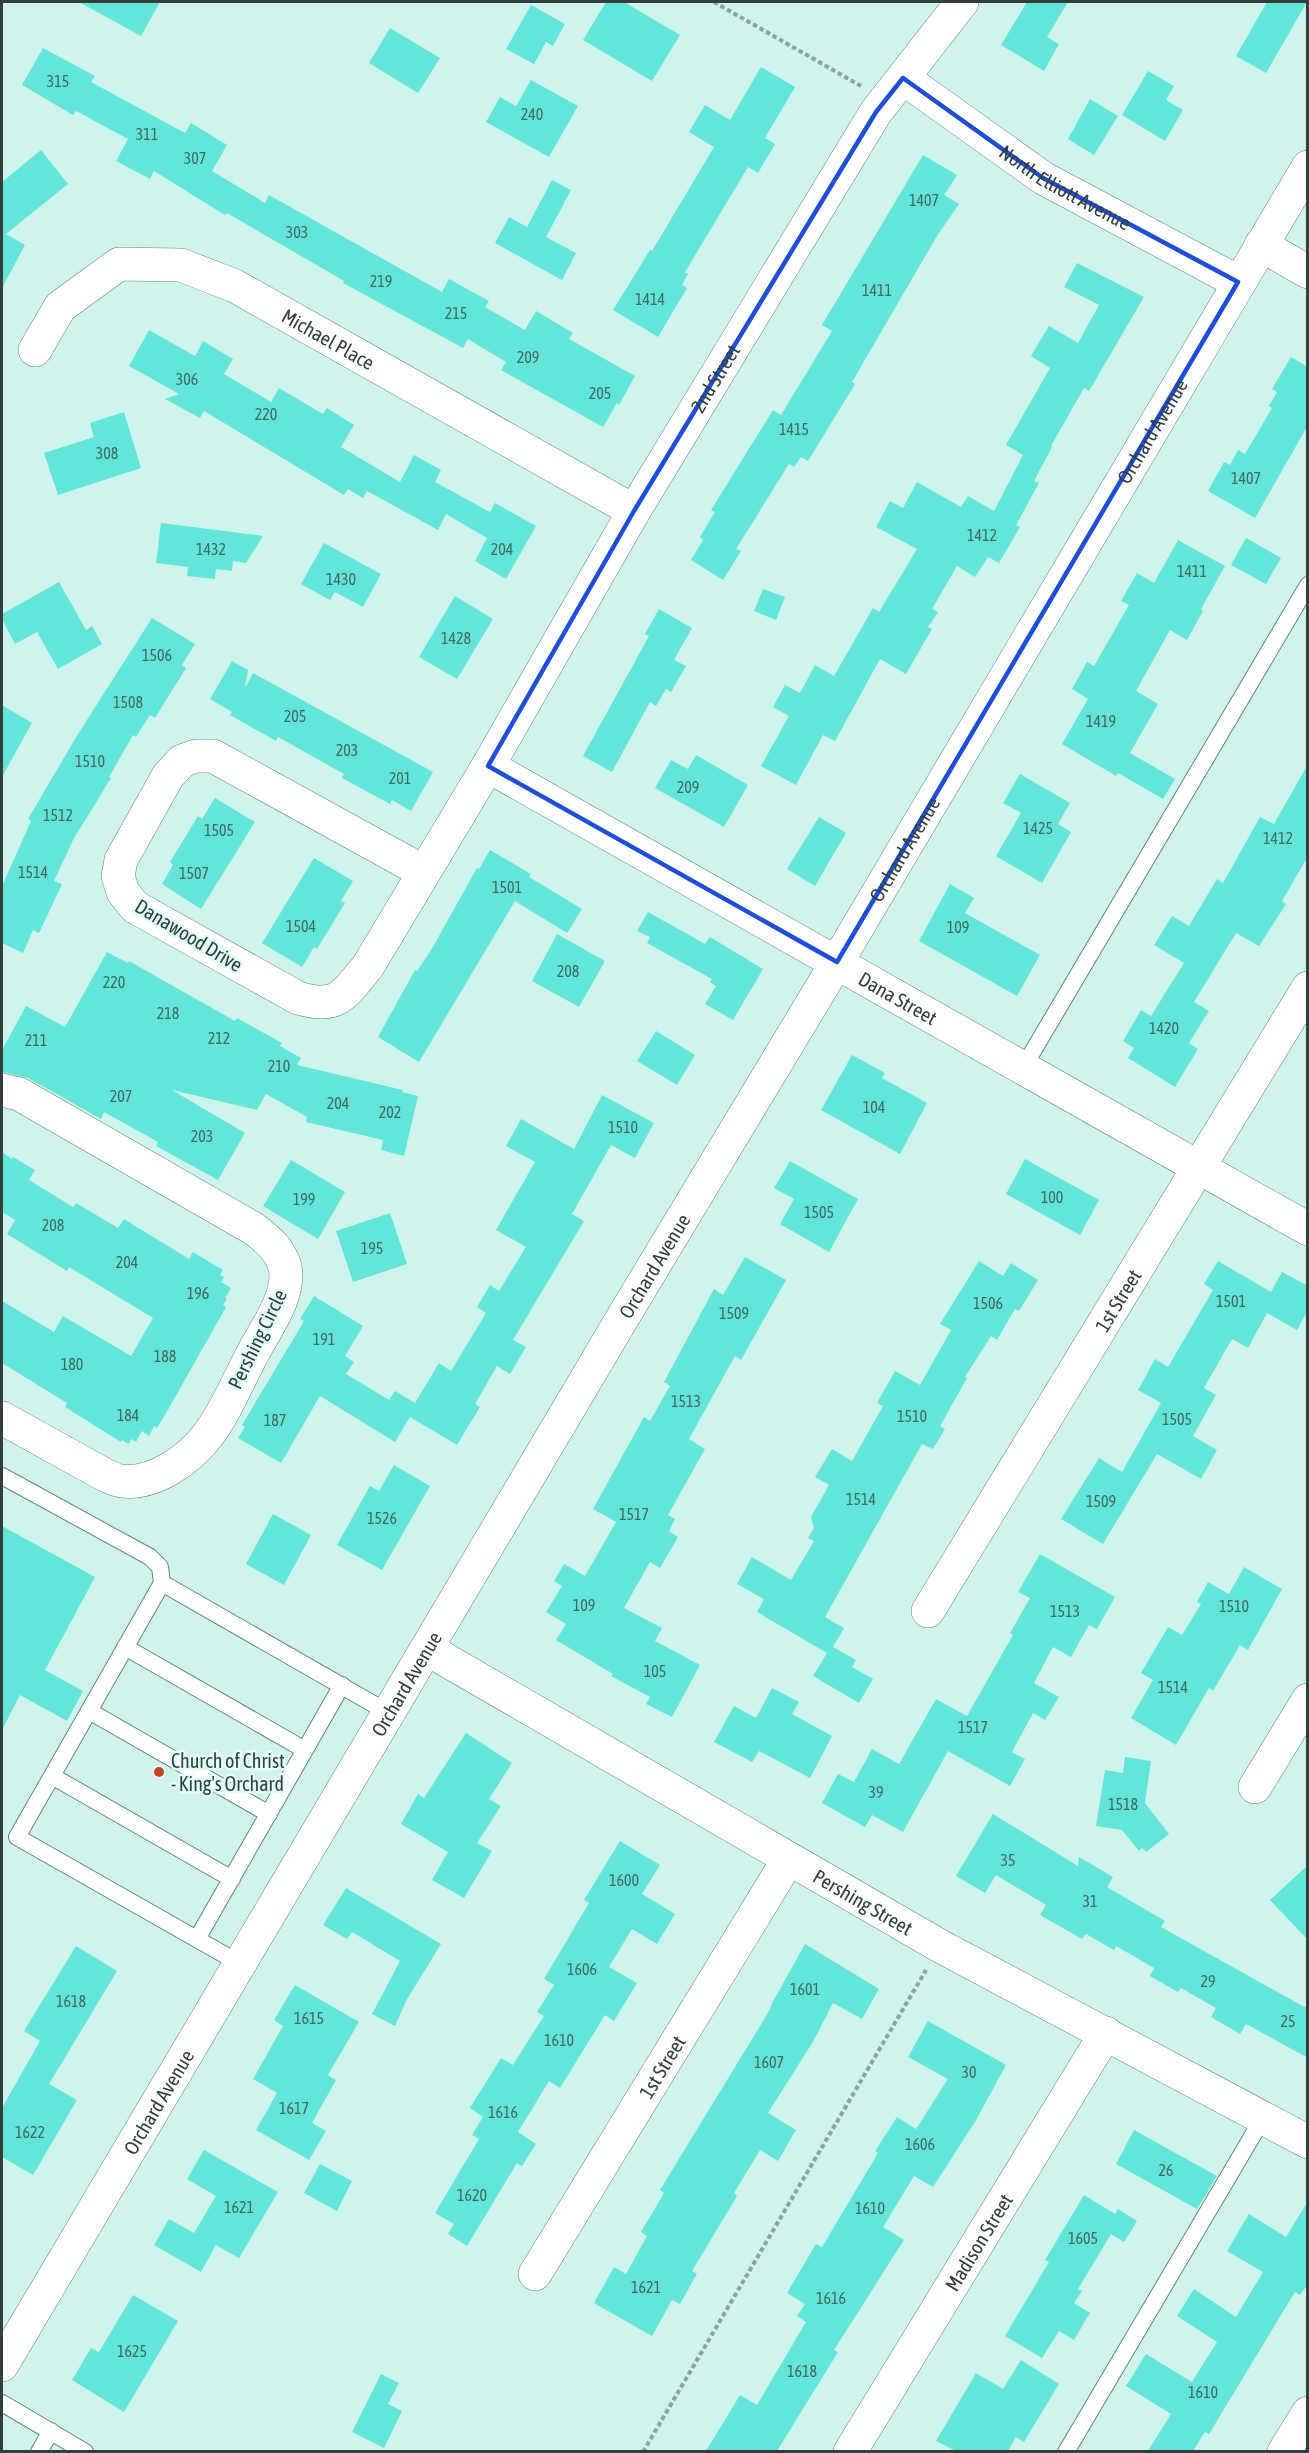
<svg xmlns="http://www.w3.org/2000/svg" width="1309" height="2453" viewBox="0 0 1309 2453" font-family="'Asap Condensed',sans-serif">
  <style>
    .building { fill: #63e6d9 }
    .lines { fill: none; stroke-linecap: round; stroke-linejoin: round }
    .service-casing { stroke: #63837f; stroke-width: 18 }
    .minor-casing { stroke: #63837f; stroke-width: 34 }
    .tertiary-casing { stroke: #63837f; stroke-width: 34 }
    .path { stroke: #89a39f; stroke-width: 4; stroke-dasharray: 4.5 3; stroke-linecap: butt }
    .service { stroke: #fff; stroke-width: 16 }
    .minor { stroke: #fff; stroke-width: 33 }
    .tertiary { stroke: #fff; stroke-width: 33 }
    .marked { fill: none; stroke: #1d4ed8; stroke-width: 4.5; stroke-linejoin: round }
    .poi-dot { fill: #cc431b; stroke: #e2fefa; stroke-width: 2 }
    .labels { text-anchor: middle; dominant-baseline: central; stroke-width: 5; stroke-linejoin: round; paint-order: stroke }
    .number-label { font-size: 16px; fill: #3e6964 }
    .street-label { font-size: 20px; fill: #313f3d; stroke: #e2fefa }
    .poi-label { font-size: 20px; fill: #313f3d; stroke: #e2fefa; text-anchor: start }
  </style>
  <rect width="100%" height="100%" fill="#cff3ed"/>
  <path class="building" d="M79,2h81l-19,34z
    M606,2h18l56,33 -28,46 -69,-41z
    M1027,2h41l-21,35 12,7 -15,27 -43,-26z
    M1267,2h40l-41,71 -30,-17z
    M531,5l34,19 -12,22 -7,-4 -12,22 -28,-15z
    M390,28l50,30 -22,35 -49,-30z
    M43,48l52,28 -4,6 94,51 6,-10 36,22 -15,26 53,32 4,-8 173,97 7,-13 40,22 -4,6 40,23 11,-19 37,22 -4,6 66,37 -16,29 -2,-2 -14,24 -102,-57 5,-8 -38,-23 -5,9 -120,-65 1,-2 -117,-68 -2,2 -71,-44 -4,8 -34,-18 12,-22 -52,-28 -3,4 -51,-30z
    M761,67l34,20 -30,51 10,6 -17,29 -10,-6 -63,105 3,2 -6,11 5,3 -29,49 -45,-27 37,-60 2,1 62,-104 -25,-15 16,-27 25,15z
    M1148,71l26,15 -8,14 17,10 -18,31 -43,-26z
    M531,80l47,26 -29,51 -63,-35 14,-25 16,9z
    M1090,99l28,17 -24,39 -26,-16z
    M41,150l27,34 -62,50 19,11 -23,43v-106z
    M923,155l34,20 -13,20 15,9 -22,32 -85,146 3,2 -47,77 -7,-4 -7,10 -5,-3 -53,85 5,2 -18,29 -32,-20 12,-20 -3,-3 15,-25 -4,-2 62,-100 8,5 51,-84 -10,-6z
    M552,180l19,10 -25,47 30,16 -14,27 -67,-37 14,-26 18,10z
    M1077,263l67,34 -55,94 -5,-3 -33,58 1,1 -18,34 5,2 -23,42 4,2 -21,36 -11,-6 -13,20 -18,-11 -25,43 6,3 -10,15 4,2 -26,45 -26,-15 -45,82 -12,-6 -27,50 -35,-19 28,-50 -16,-9 12,-22 15,8 15,-28 19,11 39,-68 6,4 38,-63 -41,-22 14,-26 13,7 14,-26 44,25 7,-11 26,15 29,-56 -17,-10 44,-77 -19,-12 18,-30 29,17 21,-38 -35,-18z
    M149,330l46,26 8,-15 30,18 -9,15 47,28 8,-14 44,26 4,-6 27,17 -13,22 59,35 14,-27 27,15 -6,12 55,30 5,-9 41,23 -30,53 -31,-18 12,-23 -41,-24 -8,16 -71,-39 -4,7 -15,-9 -4,6 -140,-84 -4,7 -35,-19 14,-5 -50,-28z
    M1291,357l17,10v58l-53,93 -47,-27 16,-29 6,3 8,-15 7,4 27,-46 -3,-2 8,-14 -5,-3z
    M124,412l17,56 -83,27 -14,-42 50,-16 -4,-14z
    M161,523l102,13 -17,27 -13,-2 -1,10 -16,-2 -1,10 -28,-3 1,-9 -32,-4z
    M1246,538l35,20 -15,26 -35,-19z
    M1178,540l47,26 -24,43 2,2 -16,29 -17,-10 -34,61 22,13 -28,49 45,26 -12,20 -45,-26 -2,3 -54,-32 26,-45 -16,-10 15,-27 7,4 35,-61 -8,-4 16,-28 17,10z
    M324,543l57,31 -18,33 -28,-15 -5,8 -29,-16z
    M59,582l27,48 6,-4 10,18 -44,25 -21,-37 -22,12 -13,-25v-5z
    M763,589l22,8 -9,23 -22,-9z
    M455,596l38,23 -36,60 -38,-22z
    M659,609l33,19 -18,32 12,6 -15,26 -5,-3 -10,17 -6,-4 -38,70 -29,-16 66,-120 -4,-2z
    M152,618l43,26 -13,21 4,3 -31,50 -5,-3 -14,22 -3,-2 -24,42 2,1 -38,62 -19,41 8,3 -23,49 -6,-3 -10,23 -21,-10v-57l29,-65 -3,-2 50,-85z
    M232,661l16,9 -3,18 8,-15 180,99 -22,39 -19,-11 -2,4 -48,-26 2,-4 -66,-37 -2,4 -46,-26 2,-3 -22,-13z
    M2,705l30,18 -30,54z
    M696,755l52,30 -24,42 -69,-39 16,-28 17,9z
    M1308,764v92l-26,45 4,3 -27,42 -23,-13 -42,69 15,9 -20,32 9,6 -23,38 -47,-29 6,-10 -11,-7 18,-31 10,6 33,-53 -30,-18 18,-29 17,10 28,-47 6,4 37,-66 14,7z
    M1020,774l50,29 -12,21 13,8 -29,51 -46,-27 25,-43 -18,-10z
    M215,798l40,24 -54,87 -39,-25 11,-19 -3,-3 28,-46 4,3z
    M819,817l27,16 -31,53 -28,-17z
    M490,850l41,24 -2,3 53,32 -15,24 -52,-32 -96,161 -41,-25 37,-67 2,1 13,-19 47,-84 2,1z
    M314,858l39,23 -12,20 4,2 -28,46 -3,-2 -12,20 -40,-24z
    M950,884l24,14 -9,15 75,42 -23,41 -98,-55z
    M648,912l57,32 5,-7 53,32 -30,51 -28,-16 11,-18 -6,-4 2,-3 -65,-36 3,-6 -13,-6z
    M557,934l48,27 -26,46 -47,-26z
    M107,952l21,11 1,-2 106,60 2,-3 45,25 -2,3 21,12 -4,7 106,25 -1,2 16,4 -14,60 -23,-6 2,-10 -77,-18 1,-5 -41,-23 -9,16 -85,-20 73,43 -27,47 -62,-34 2,-4 -54,-30 -3,7 -73,-41 -26,-6v-22l24,-44 39,21z
    M656,1031l39,24 -18,30 -40,-24z
    M852,1055l33,18 -3,5 45,25 -27,51 -79,-44z
    M602,1095l52,28 -19,35 -24,-13 -39,69 12,7 -71,119 13,7 -16,27 -13,-8 -22,38 5,3 -23,38 -47,-28 -15,25 -75,-46 -39,67 -43,-25 7,-11 -3,-2 62,-104 -4,-2 14,-23 49,30 -18,30 9,6 -8,12 43,26 6,-9 20,12 24,-40 12,8 35,-58 -9,-6 13,-22 9,6 27,-44 -30,-17 39,-68 -29,-16 15,-27 53,30z
    M2,1152l10,7 1,-2 22,13 -6,10 44,27 3,-4 42,25 6,-9 65,40 4,-7 30,18 -3,5 4,2 -3,5 10,6 -6,10 2,1 -4,6 3,2 -57,101 -12,20 -3,-2 -5,10 -7,-5 -6,11 -5,-3 -2,5 -7,-4 -1,2 -56,-35 2,-4 -65,-40v-62l52,31 9,-16 68,40 22,-38 -84,-51 -2,4 -60,-37 8,-14 -13,-8z
    M1025,1159l74,41 -19,35 -74,-41z
    M291,1160l54,32 -27,47 -55,-33z
    M790,1161l68,38 -29,53 -49,-28 14,-25 -20,-11z
    M390,1213l17,51 -54,18 -17,-51z
    M745,1257l41,23 -45,80 -6,-4 -46,83 16,10 -37,66 7,4 -6,12 9,6 -18,31 -10,-6 -26,46 38,20 -7,13 45,24 -28,52 -26,-13 4,-7 -39,-21 2,-2 -57,-34 10,-16 -20,-12 16,-26 -8,-5 10,-17 21,12 31,-54 -23,-13 51,-92 6,4 20,-35 -6,-4 50,-93 9,6z
    M979,1261l24,15 8,-13 27,17 -19,31 -4,-2 -18,31 -6,-4 -26,41 2,1 -27,48 5,3 -12,20 -11,-5 -97,173 19,11 -11,19 23,13 -4,7 21,12 -14,24 -46,-27 14,-23 -70,-41 7,-13 -27,-15 15,-27 39,23 23,-39 -6,-3 6,-10 -3,-11 18,-32 -14,-8 17,-28 20,12 31,-55 -6,-3 18,-32 25,14 31,-55 -11,-6z
    M1218,1261l53,31 11,-20 26,14v24l-11,20 -30,-17 -19,35 -16,-9 -28,49 12,7 -23,41 24,14 -16,29 -44,-25 -54,90 -42,-25 38,-61 23,14 39,-69 -23,-13 17,-31 13,8 45,-77 -9,-6z
    M394,1465l36,21 -48,84 -45,-25 33,-59 9,5z
    M273,1514l38,21 -27,50 -38,-21z
    M2,1526l93,51 -50,93 38,21 -16,30 -47,-26 -18,35z
    M1040,1554l75,43 -18,32 -8,-4 -18,32 -18,-10 -19,36 25,14 -14,23 -12,-7 -21,39 13,7 -15,27 -62,-35 -45,81 -31,-17 -7,12 -43,-24 16,-29 16,8 18,-33 27,15 37,-65 31,17 46,-81 -3,-2 20,-35 -12,-6z
    M1244,1567l38,22 -34,61 -8,-5 -27,46 -4,-3 -33,57 -45,-27 22,-38 -12,-7 27,-46 14,8 19,-31 -4,-2 11,-20 21,12z
    M772,1688l27,14 -7,12 40,22 -22,42 -51,-27 -7,11 -38,-20 20,-36 22,12z
    M466,1733l46,30 -23,36 12,7 -24,37 15,8 -28,47 -32,-18 16,-28 -47,-28 17,-30 6,4z
    M1125,1757l26,4 -6,42 24,31 -23,18 -4,-4 -3,3 -17,-21 -26,-4 9,-56 18,3z
    M993,1814l85,52 1,-9 34,20 -6,10 58,34 -4,6 147,82v49l-62,-34 -6,10 -29,-17 5,-9 -35,-20 -3,4 -28,-16 4,-8 -38,-22 -2,4 -28,-16 -4,5 -42,-24 6,-10 -50,-30 -11,18 -29,-17z
    M620,1841l40,24 -18,29 33,20 -18,30 -25,-15 -23,38 28,16 -23,38 -9,-6 -45,73 -11,-7 -31,51 18,12 -14,22 -5,-3 -50,83 -19,-12 6,-10 -19,-11 44,-74 -7,-4 11,-18 -13,-9 31,-50 12,7 31,-49 -7,-4 17,-27 -10,-6 45,-76 -5,-3z
    M1308,1865v75l-38,-40z
    M346,1888l95,56 -35,57 -11,25 -23,-12 28,-53 -48,-29 -5,7 -24,-14z
    M805,1944l74,45 -17,30 -29,-16 -19,37 -46,73 28,17 -18,31 -18,-11 -26,43 3,3 -45,75 5,3 -17,30 -8,-4 -20,36 -58,-33 20,-36 12,7 21,-38 -6,-4 23,-39 -4,-3 111,-182 -1,-1z
    M76,1946l41,25 -68,113 28,16 -44,75 -31,-18v-49l38,-67 -16,-10z
    M295,1985l64,37 -31,53 8,5 -24,43 14,8 -17,29 -53,-30 21,-37 -24,-14 30,-53 -9,-6z
    M928,2021l78,44 -31,57 -42,65 -19,-11 -31,51 21,13 -70,110 4,2 -61,99h-71l34,-56 17,10 49,-83 -9,-6 8,-12 -18,-11 29,-49 6,3 56,-94 -3,-2 22,-34 19,12 32,-50 -40,-22z
    M1134,2130l83,46 -20,33 -81,-45z
    M204,2150l74,42 -39,66 -23,-13 -15,27 -47,-27 15,-26 25,14 22,-37 -29,-17z
    M320,2164l32,17 -15,30 -33,-18z
    M1084,2195l31,19 3,-5 19,12 -13,21 -13,-8 -33,55 4,2 -8,12 16,10 -16,27 -15,-9 -17,27 -37,-22 44,-74 -4,-2z
    M1308,2201v83l-8,11 -5,-3 -86,142 -4,-2 -12,19h-45l23,-37 -45,-28 20,-32 46,28 25,-40 -40,-26 17,-27 42,28 27,-45 -36,-21 22,-37 37,23z
    M133,2295l45,26 -54,91 -52,-32 19,-32 8,4z
    M1021,2360l38,24 -35,58 -8,-5 -8,14h-52l-20,-10 40,-68 27,16z
    M381,2374l18,9 -11,21 14,7 -18,37 -32,-16z"/>
  <g class="lines">
    <g class="service-casing">
      <path id="service" d="M1023,1068l285,-483
        M2,1476l148,81 10,10 2,16
        M125,1647l180,103
        M89,1711l180,103
        M52,1776l180,103
        M197,1939l145,-254
        M239,1963l-222,-126 145,-254 227,130
        M2,2403l83,49
        M39,2452l12,-21
        M1066,2452l197,-334"/>
    </g>
    <g class="minor-casing">
      <g id="minor">
        <path id="s1" d="M903,78l140,100 195,104"/>
        <path d="M1261,245l47,27"/>
        <path id="s2" d="M35,350l25,-43 59,-43 62,1 54,21 399,225"/>
        <path id="s3" d="M488,766l820,463"/>
        <path id="s4" d="M424,872l-211,-116h-17l-14,5 -14,15 -47,84 -3,16 5,16 12,15 163,91c40,12 46,-3 70,-32l120,-200 146,-255 242,-399 86,-110"/>
        <path d="M2,1090l17,4 235,135c13,10 26,20 31,38 6,28 -19,61 -31,84 -15,27 -27,59 -46,84 -18,24 -54,50 -86,46 -5,0 -12,-4 -17,-6l-103,-57"/>
        <path id="s5" d="M928,1611l380,-623"/>
        <path id="s6" d="M427,1649l513,297 368,196"/>
        <path d="M1255,1787l53,-87"/>
        <path id="s7" d="M535,2274l253,-414"/>
        <path id="s8" d="M850,2452l256,-419"/>
        <path d="M1284,2452l24,-39"/>
      </g>
    </g>
    <g class="tertiary-casing">
      <g id="tertiary">
        <path id="s9" d="M2,2365l624,-1053 211,-350 471,-795"/>
      </g>
    </g>
    <path class="path" d="M714,2l147,84
      M643,2452l283,-482"/>
    <use href="#service" class="service"/>
    <use href="#minor" class="minor"/>
    <use href="#tertiary" class="tertiary"/>
  </g>
  <path class="marked" d="M903,78l140,100 195,104 -401,680 -349,-196 146,-255 242,-399z"/>
  <circle class="poi-dot" cx="159" cy="1772" r="6"/>
  <g class="labels">
    <g class="number-label">
      <text x="58" y="81">315</text>
      <text x="532" y="114">240</text>
      <text x="147" y="134">311</text>
      <text x="195" y="158">307</text>
      <text x="924" y="200">1407</text>
      <text x="297" y="232">303</text>
      <text x="381" y="281">219</text>
      <text x="877" y="290">1411</text>
      <text x="650" y="299">1414</text>
      <text x="456" y="313">215</text>
      <text x="528" y="357">209</text>
      <text x="187" y="379">306</text>
      <text x="600" y="393">205</text>
      <text x="266" y="414">220</text>
      <text x="794" y="429">1415</text>
      <text x="107" y="453">308</text>
      <text x="1246" y="478">1407</text>
      <text x="982" y="535">1412</text>
      <text x="211" y="549">1432</text>
      <text x="502" y="549">204</text>
      <text x="1192" y="571">1411</text>
      <text x="341" y="579">1430</text>
      <text x="456" y="638">1428</text>
      <text x="157" y="655">1506</text>
      <text x="128" y="702">1508</text>
      <text x="295" y="716">205</text>
      <text x="1101" y="721">1419</text>
      <text x="347" y="750">203</text>
      <text x="90" y="761">1510</text>
      <text x="400" y="778">201</text>
      <text x="688" y="787">209</text>
      <text x="58" y="815">1512</text>
      <text x="1038" y="828">1425</text>
      <text x="219" y="830">1505</text>
      <text x="1278" y="838">1412</text>
      <text x="33" y="872">1514</text>
      <text x="194" y="873">1507</text>
      <text x="507" y="887">1501</text>
      <text x="301" y="926">1504</text>
      <text x="958" y="927">109</text>
      <text x="568" y="971">208</text>
      <text x="114" y="982">220</text>
      <text x="168" y="1013">218</text>
      <text x="1164" y="1028">1420</text>
      <text x="219" y="1038">212</text>
      <text x="36" y="1040">211</text>
      <text x="279" y="1066">210</text>
      <text x="121" y="1096">207</text>
      <text x="338" y="1103">204</text>
      <text x="874" y="1107">104</text>
      <text x="390" y="1112">202</text>
      <text x="623" y="1127">1510</text>
      <text x="202" y="1136">203</text>
      <text x="1052" y="1197">100</text>
      <text x="304" y="1199">199</text>
      <text x="819" y="1212">1505</text>
      <text x="53" y="1225">208</text>
      <text x="372" y="1248">195</text>
      <text x="127" y="1262">204</text>
      <text x="198" y="1293">196</text>
      <text x="1231" y="1301">1501</text>
      <text x="988" y="1303">1506</text>
      <text x="734" y="1313">1509</text>
      <text x="324" y="1339">191</text>
      <text x="165" y="1356">188</text>
      <text x="72" y="1364">180</text>
      <text x="686" y="1401">1513</text>
      <text x="128" y="1415">184</text>
      <text x="912" y="1416">1510</text>
      <text x="1177" y="1419">1505</text>
      <text x="275" y="1420">187</text>
      <text x="861" y="1499">1514</text>
      <text x="1101" y="1501">1509</text>
      <text x="634" y="1514">1517</text>
      <text x="382" y="1518">1526</text>
      <text x="584" y="1605">109</text>
      <text x="1234" y="1606">1510</text>
      <text x="1065" y="1611">1513</text>
      <text x="655" y="1671">105</text>
      <text x="1173" y="1687">1514</text>
      <text x="973" y="1727">1517</text>
      <text x="876" y="1792">39</text>
      <text x="1123" y="1804">1518</text>
      <text x="1008" y="1860">35</text>
      <text x="624" y="1880">1600</text>
      <text x="1090" y="1901">31</text>
      <text x="582" y="1969">1606</text>
      <text x="1208" y="1981">29</text>
      <text x="805" y="1989">1601</text>
      <text x="71" y="2001">1618</text>
      <text x="309" y="2018">1615</text>
      <text x="1288" y="2021">25</text>
      <text x="559" y="2040">1610</text>
      <text x="769" y="2062">1607</text>
      <text x="969" y="2072">30</text>
      <text x="294" y="2108">1617</text>
      <text x="503" y="2112">1616</text>
      <text x="30" y="2132">1622</text>
      <text x="920" y="2144">1606</text>
      <text x="1166" y="2170">26</text>
      <text x="472" y="2195">1620</text>
      <text x="239" y="2207">1621</text>
      <text x="870" y="2208">1610</text>
      <text x="1083" y="2238">1605</text>
      <text x="646" y="2287">1621</text>
      <text x="831" y="2298">1616</text>
      <text x="132" y="2351">1625</text>
      <text x="802" y="2371">1618</text>
      <text x="1203" y="2392">1610</text>
    </g>
    <g class="street-label">
      <text stroke="none"><textPath href="#s1" startOffset="196">North Elliott Avenue</textPath></text>
      <text stroke="none"><textPath href="#s2" startOffset="350">Michael Place</textPath></text>
      <text stroke="none"><textPath href="#s4" startOffset="1396">2nd Street</textPath></text>
      <text stroke="none"><textPath href="#s9" startOffset="2250">Orchard Avenue</textPath></text>
      <text stroke="none"><textPath href="#s9" startOffset="1764">Orchard Avenue</textPath></text>
      <text transform="translate(189 935) rotate(31)">Danawood Drive</text>
      <text stroke="none"><textPath href="#s3" startOffset="471">Dana Street</textPath></text>
      <text stroke="none"><textPath href="#s9" startOffset="1278">Orchard Avenue</textPath></text>
      <text stroke="none"><textPath href="#s5" startOffset="364">1st Street</textPath></text>
      <text transform="translate(257 1339) rotate(-64)">Pershing Circle</text>
      <text stroke="none"><textPath href="#s9" startOffset="792">Orchard Avenue</textPath></text>
      <text stroke="none"><textPath href="#s6" startOffset="504">Pershing Street</textPath></text>
      <text stroke="none"><textPath href="#s7" startOffset="243">1st Street</textPath></text>
      <text stroke="none"><textPath href="#s9" startOffset="306">Orchard Avenue</textPath></text>
      <text stroke="none"><textPath href="#s8" startOffset="246">Madison Street</textPath></text>
    </g>
    <g class="poi-label">
      <text x="171" y="1760">Church of Christ<tspan x="171" dy="23">- King's Orchard</tspan></text>
    </g>
  </g>
  <rect width="1309" height="2453" fill="none" stroke="#313f3d" stroke-width="6"/>
</svg>
